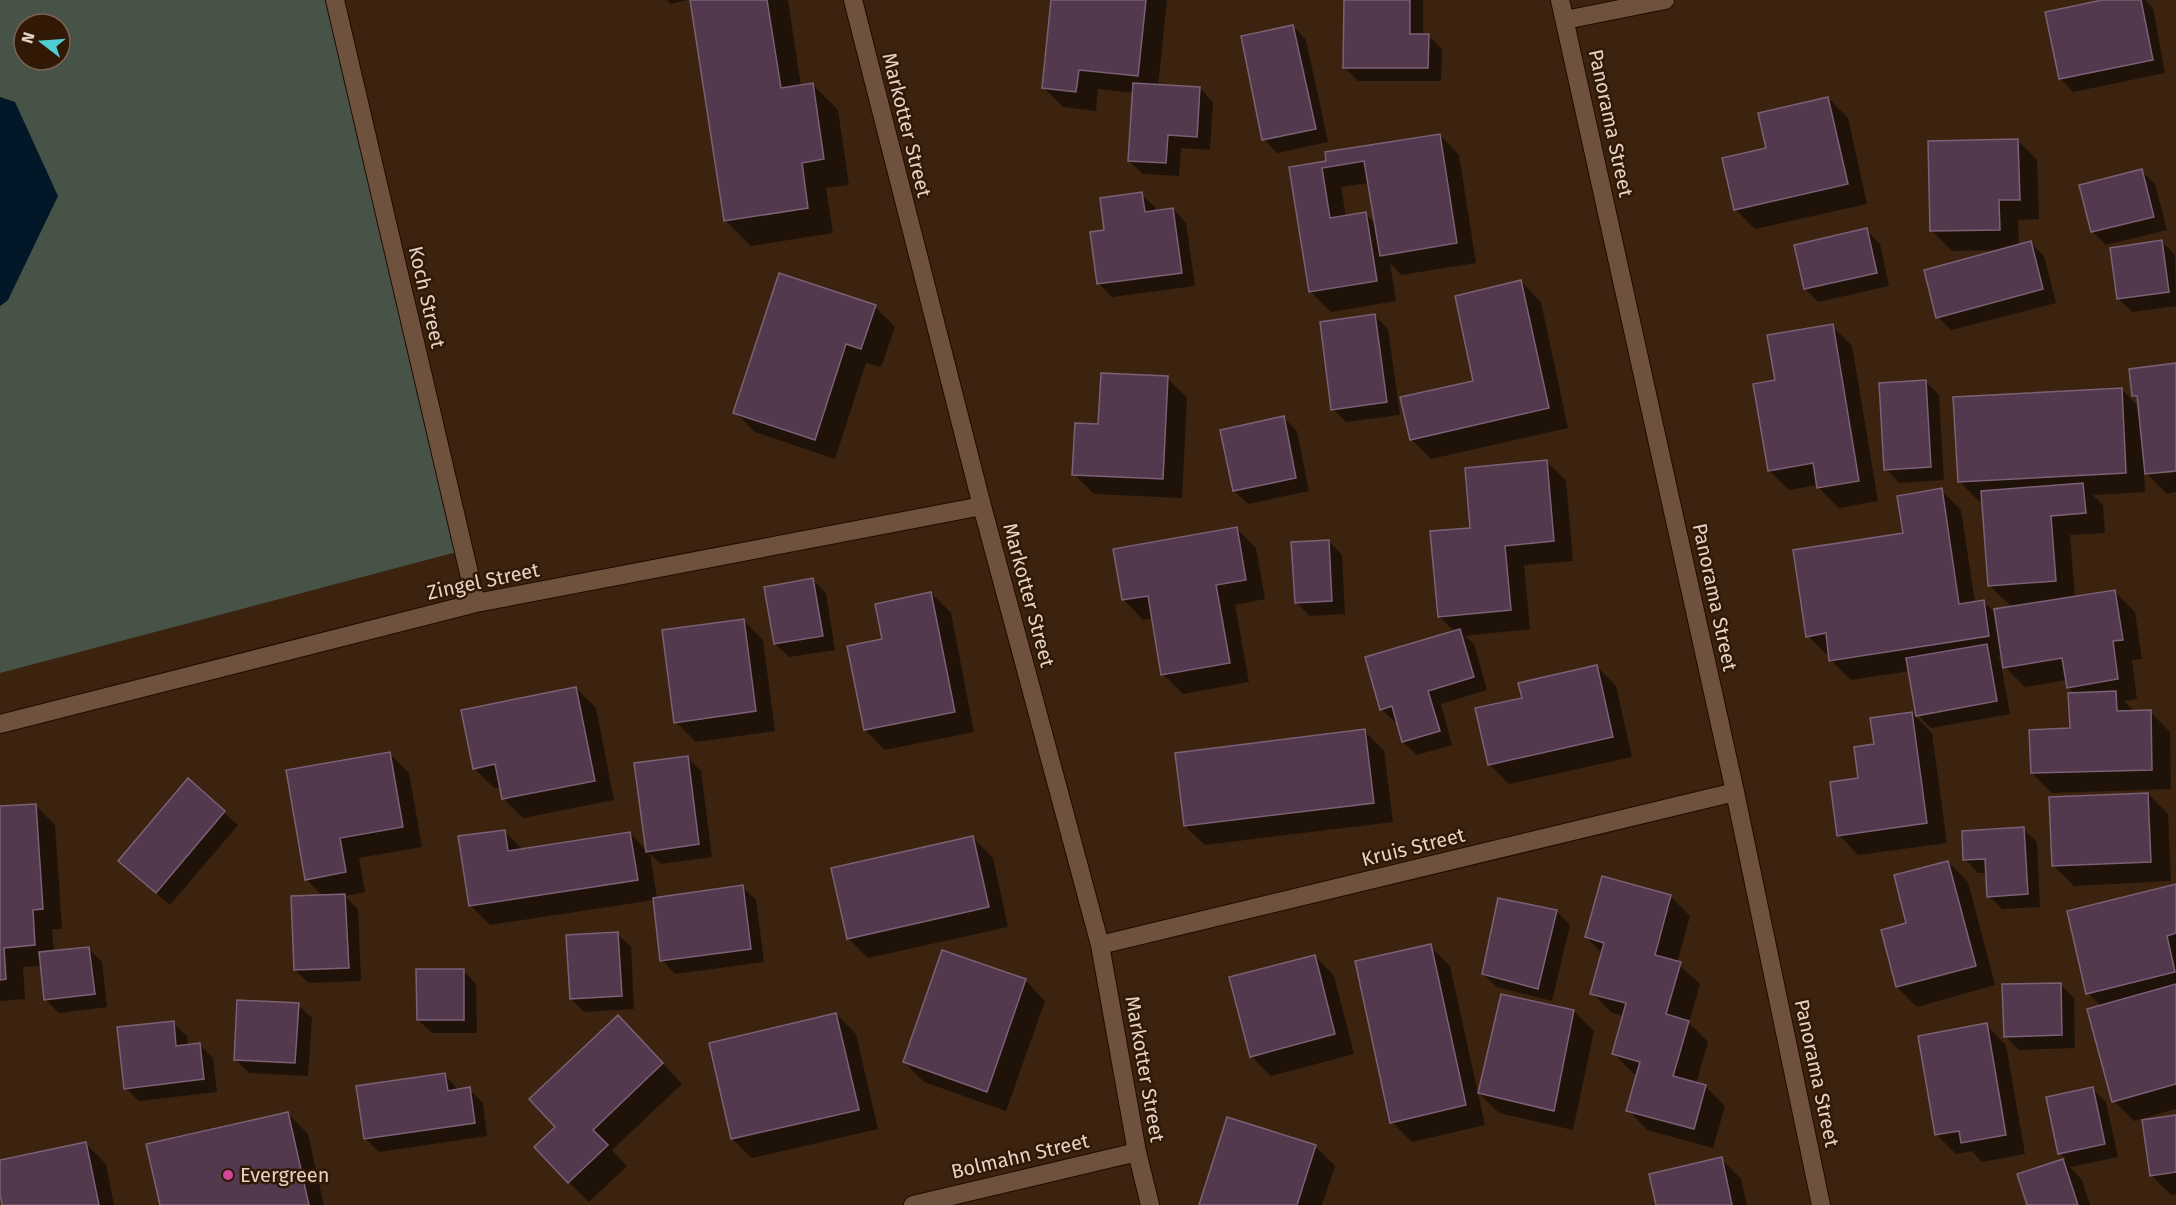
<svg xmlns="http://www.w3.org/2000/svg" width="2176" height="1205" viewBox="0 0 2176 1205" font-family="'Fira Sans',sans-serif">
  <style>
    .green { fill: #475346; fill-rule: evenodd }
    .water { fill: #021727 }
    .shadow { fill: #0007; fill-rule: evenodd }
    .building { fill: #53394e; stroke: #7c6076; stroke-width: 1.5 }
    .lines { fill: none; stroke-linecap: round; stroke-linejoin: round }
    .minor-casing { stroke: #210b00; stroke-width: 20 }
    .minor { stroke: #6e523e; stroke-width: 18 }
    .hotel-dot { fill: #d1479c; stroke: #311906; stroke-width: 2 }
    .labels { text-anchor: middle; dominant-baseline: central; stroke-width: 5; stroke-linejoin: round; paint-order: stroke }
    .street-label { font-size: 20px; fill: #e4d3c8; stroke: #311906 }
    .poi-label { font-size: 20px; fill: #e4d3c8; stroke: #311906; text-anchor: start }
  </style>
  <rect width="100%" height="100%" fill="#3b2310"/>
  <path class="green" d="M0,0h335l129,550 -464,123v-367l8,-6 7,-197 -15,-6zM24,24h36v36h-36z"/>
  <path class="water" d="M0,97l15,5 43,94 -50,104 -8,6z"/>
  <path class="shadow" d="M667,0h20l-16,4z
    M692,0h96l13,86 11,-2 26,26 11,75 -23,3 7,45 -82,13 -26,-26z
    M1053,0h114l-9,86 42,2 13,14 -3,48 -29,-2 -2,28 -36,-2 -14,-13 5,-68 -36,-4 -2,22 -33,-4 -20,-20z
    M1345,0h78v35h5l14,14 -1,32h-83l-13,-13z
    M2110,0h35l8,8 12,65 -92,19 -13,-14z
    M1293,26l13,14 22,102 -51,11 -13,-14z
    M1828,98l20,20 19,86 -112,25 -20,-20z
    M1440,135l19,20 17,108 -75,12 -11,-12 6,38 -65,11 -20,-20 -20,-124 37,-6zM1369,183l7,42 -11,-12 -19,4 -5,-30z
    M2017,140l20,20 2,59 -21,1 1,26 12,-3 13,13 12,47 -105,27 -13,-13 63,-67 -49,1 -20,-20z
    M2142,171l13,13 12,46 -61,15 -13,-13z
    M1141,194l14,13v5l18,-3 13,14 9,63 -83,11 -14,-14 8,-51z
    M1866,230l14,14 9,42 -71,16 -13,-14z
    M2161,241l14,14 1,51 -44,6 -13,-13z
    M1521,282l20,20 27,126 -137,31 -20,-20 64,-57z
    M875,307l20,20 -14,40 -15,-4 -31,96 -80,-27 -20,-20z
    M1374,315l14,14 12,86 -54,7 -13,-13z
    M1832,326l20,20 26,155 -39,7 -20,-20 -1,-3 -29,5 -20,-20 8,-89z
    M2176,365v104l-14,2v3l14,-2v20l-9,2 -23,-23 1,21 -52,3 10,10 2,28 -35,2 5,63 40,-6 20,20 7,47 -10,1 5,39 -13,2 11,11h15l20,20 1,57 -119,4 -20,-20 39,-43 4,-36 -7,-7 -1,-7 -42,7 -20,-20 -2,-11 -5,1 2,2 10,55 -79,14 -13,-13 -8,-44 -59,9 -20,-20 -1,-4h-2l-20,-20 97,-102 36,-44 20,20 14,93 9,-1 13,13 15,-8 -22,-21 -7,-85h-4l-20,-20 162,-92 19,19 -1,-7 -6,-6z
    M1167,378l20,20 -5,100 -88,-4 -20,-20z
    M1926,382l13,13 5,85 -45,3 -13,-14z
    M1284,418l13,13 12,60 -61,13 -14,-13z
    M1546,461l20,20 7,80 -49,4 6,64 -65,7 9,8 13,46 -46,14 11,41 -35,10 -14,-13 -5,-20h-3l-14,-13 74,-77 -16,-16 33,-87z
    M1236,528l20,20 9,51 -30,6 14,77 -66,12 -20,-20 -10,-56 -10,2 -19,-20z
    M1329,541l13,14 3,59 -35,2 -14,-14z
    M813,580l13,13 9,57 -46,7 -14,-13z
    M931,593l20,20 23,119 -89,18 -20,-20z
    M743,620l20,20 12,91 -79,11 -20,-20z
    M1597,667l19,19 16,71 -123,27 -20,-20 34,-65z
    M576,688l20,20 18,92 -91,18 -20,-20 -2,-11 -7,1 -20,-20z
    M1912,713l20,20 15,110 -89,12 -19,-20 20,-56 17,-33z
    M1365,731l19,20 9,71 -188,23 -20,-19z
    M389,753l20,20 13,74 -63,11 6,34 -20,4 13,13 3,72 -52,2 -14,-13 28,-74 -16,-16z
    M687,757l14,14 11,86 -51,7 -11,-10 7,44 85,-11 14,13 8,62 -89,12 -13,-14 -8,-60 -164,25 -20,-20 34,-74 19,19 107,-17 17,18z
    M188,780l50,45 -68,80 -37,-31z
    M2148,794l20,20 3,67 -97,5 -20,-20z
    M35,805l20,20 7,104h-10l2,23 35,-3 13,13 5,45 -48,6 -14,-14 -3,-33 -19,1 2,32 -25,2v-193z
    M2023,829l14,13 3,65 -38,2 -13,-13 -2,-23h-9l-13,-14z
    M973,838l20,20 15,69 -140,31 -20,-20z
    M1948,862l20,20 27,103 -78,22 -20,-20 -14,-56 25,-7z
    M2176,886v223l-42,12 -20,-20 -13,-95 -13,-13z
    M1670,896l20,20 -13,47 23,21 -11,39 19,19 -12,42 9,2 20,20 -12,42 -66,-18 -19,-20 9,-35 -3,-1 -20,-20 10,-38 -12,-3 -20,-20 11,-39 -17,-17z
    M1556,911l14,14 -18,76 -55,-14 -14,-13z
    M617,934l14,13 3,62 -50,3 -13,-13z
    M1430,946l20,20 35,159 -73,17 -20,-20z
    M943,952l83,29 19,20 -39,110 -82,-29 -20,-20z
    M1315,956l19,20 20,78 -83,22 -20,-20z
    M463,970l13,14 1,49h-45l-14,-13z
    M2060,984l14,14 1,50 -56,2 -14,-14z
    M298,1005l14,13 -4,58 -59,-3 -14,-14z
    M1574,1011l20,20 -21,99 -74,-17 -20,-20z
    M836,1014l20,20 22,95 -126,29 -20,-19z
    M173,1023l14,13 1,10 12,-1 13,13 4,34 -78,9 -13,-13z
    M1986,1025l20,20 19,109 -43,8 -10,-11 -16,3 -20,-20z
    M638,1037l44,47 -70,66 15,16 -38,36 -20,-20 -12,-55z
    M445,1075l14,16 10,-2 14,14 4,33 -108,16 -14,-14z
    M2092,1089l14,13 12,55 -48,10 12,13 8,25h-62l-9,-30 47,-16 -6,-6z
    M288,1114l20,20 16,71h-163z
    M2176,1117v77l-5,1 -20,-20z
    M86,1144l20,20 8,41h-110l-4,-20v-24z
    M1315,1146l20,20 -13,39h-121z
    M1721,1159l20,20 6,26h-89z"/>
  <path class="building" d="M690,0h77l14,88 32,-5 11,76 -22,4 6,45 -84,13z
    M1051,0h95l-8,76 -59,-6 -3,22 -34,-4z
    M1344,0h66v34h19l-1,34h-85z
    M2102,0h39l12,60 -94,19 -14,-67z
    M1293,25l23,104 -54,11 -21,-104z
    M1133,83l67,4 -3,50 -29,-2 -2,28 -38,-2z
    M1828,97l20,87 -114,26 -12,-52 44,-10 -8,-35z
    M1440,134l17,109 -77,13 -16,-95 -42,7 8,50 36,-6 11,69 -68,11 -20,-125 37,-6 -1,-9z
    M2018,139l2,61h-21l1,30 -70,1 -2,-90z
    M2142,169l12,48 -63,15 -12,-47z
    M1142,192l3,20 28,-4 9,65 -85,11 -7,-52 14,-2 -4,-32z
    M1867,228l10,45 -73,16 -10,-44z
    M2162,240l7,52 -52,7 -7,-51z
    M2031,241l12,48 -107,29 -12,-48z
    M779,273l97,32 -15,44 -15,-5 -31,96 -82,-27z
    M1521,280l28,128 -139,32 -10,-43 73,-16 -18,-85z
    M1375,314l12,88 -56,8 -11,-88z
    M1833,324l26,157 -42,7 -4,-25 -45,8 -15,-87 22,-4 -8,-45z
    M2176,363v108l-31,3 -8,-78h-5l-3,-27z
    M1101,373l67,3 -5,103 -91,-4 3,-52 23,1z
    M1926,380l5,87 -47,3 -5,-87z
    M2122,388l4,85 -168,9 -5,-85z
    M1284,416l12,62 -63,13 -13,-61z
    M1547,460l7,81 -49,5 6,64 -73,7 -8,-86 40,-3 -5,-60z
    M2083,483l3,30 -35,3 5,65 -68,5 -7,-95z
    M1942,488l17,116 25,-4 5,36 -160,25 -3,-28 -20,4 -13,-87 110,-17 -6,-37z
    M1237,527l9,53 -30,5 14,78 -69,12 -13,-79 -26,4 -9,-51z
    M1329,540l3,61 -37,2 -4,-61z
    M813,578l10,58 -49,8 -10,-57z
    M2115,590l8,50 -10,1 5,38 -51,9 -5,-30 -59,10 -9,-59z
    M931,592l24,120 -91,18 -17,-84 35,-7 -7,-35z
    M744,619l12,92 -82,12 -12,-93z
    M1460,629l14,48 -46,14 12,40 -38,11 -10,-36 -12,4 -15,-53z
    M1987,644l10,57 -81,15 -10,-58z
    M1597,665l16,72 -125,28 -13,-57 47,-10 -4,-15z
    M576,687l19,94 -93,18 -7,-35 -22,5 -12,-59z
    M2116,691l1,20 34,-1 1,60 -121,3 -2,-43 41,-2 -2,-35z
    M1912,712l15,111 -90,13 -7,-54 28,-4 -4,-31 20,-3 -4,-26z
    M1365,729l9,74 -190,23 -9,-73z
    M390,752l13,75 -63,11 6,34 -41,8 -19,-110z
    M688,756l11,88 -53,8 -12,-89z
    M188,778l37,33 -69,82 -38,-32z
    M2148,793l3,69 -99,4 -3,-69z
    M36,804l7,105 -10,1 2,35 -31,3 2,31 -6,1v-174z
    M2024,827l4,67 -41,3 -2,-38 -22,1 -1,-29z
    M505,830l3,21 122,-19 8,48 -169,26 -11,-70z
    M973,836l16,71 -142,32 -16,-71z
    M1948,861l28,105 -80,21 -15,-57 25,-7 -12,-48z
    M1602,876l69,19 -16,60 26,7 -15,52 23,7 -16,55 33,9 -12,44 -68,-18 14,-49 -28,-8 14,-51 -36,-9 14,-51 -19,-6z
    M2176,884v49l-9,3 8,36 -89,22 -19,-83z
    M743,885l8,64 -91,12 -7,-63z
    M345,894l4,74 -55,2 -3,-74z
    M1498,898l59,12 -19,79 -56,-15z
    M618,932l4,64 -52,3 -4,-64z
    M1431,944l35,161 -76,18 -35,-162z
    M89,947l6,47 -51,6 -5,-48z
    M942,950l84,29 -39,113 -84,-30z
    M1315,955l20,79 -85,23 -21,-80z
    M416,969h48v51h-47z
    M2061,983l1,52 -58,2 -2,-53z
    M2176,984v100l-64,18 -25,-93z
    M1501,994l73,16 -20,101 -76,-18z
    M237,1000l62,3 -4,60 -61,-3z
    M836,1013l23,97 -128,29 -22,-96z
    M618,1015l45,48 -70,67 15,15 -40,38 -34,-36 21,-20 -26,-28z
    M174,1021l2,25 24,-3 4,36 -80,10 -7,-62z
    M1987,1023l19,112 -45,8 -2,-12 -24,4 -17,-99z
    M445,1073l3,18 22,-4 5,36 -111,16 -8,-53z
    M2093,1087l12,57 -47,10 -12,-57z
    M288,1112l21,93h-149l-14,-61z
    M2176,1115v57l-26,4 -8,-56z
    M1227,1117l89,28 -19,60h-98z
    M86,1142l13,63h-97l-2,-12v-33z
    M1722,1157l10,48h-76l-7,-31z
    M2063,1159l15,46h-51l-10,-31z"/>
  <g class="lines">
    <g class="minor-casing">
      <path id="minor" d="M335,0l141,603
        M853,0l129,506 118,439 37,207 13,53
        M1560,0l175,792 86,413
        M1565,20l100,-20
        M0,724l476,-121 506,-97
        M1100,945l635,-153
        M913,1205l224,-53"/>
    </g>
    <use href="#minor" class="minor"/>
  </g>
  <circle class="hotel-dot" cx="228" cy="1175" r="6"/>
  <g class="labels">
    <g class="street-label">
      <text transform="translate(1611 123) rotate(78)">Panorama Street</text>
      <text transform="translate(907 125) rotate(76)">Markotter Street</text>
      <text transform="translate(427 297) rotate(77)">Koch Street</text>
      <text transform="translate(483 581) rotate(-12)">Zingel Street</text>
      <text transform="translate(1029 595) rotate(75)">Markotter Street</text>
      <text transform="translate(1715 597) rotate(78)">Panorama Street</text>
      <text transform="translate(1413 847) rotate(-14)">Kruis Street</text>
      <text transform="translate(1145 1069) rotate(80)">Markotter Street</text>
      <text transform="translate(1817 1073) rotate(78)">Panorama Street</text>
      <text transform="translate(1020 1156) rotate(-13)">Bolmahn Street</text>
    </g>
    <g class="poi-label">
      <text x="240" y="1175">Evergreen</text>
    </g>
  </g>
  <g transform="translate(42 42) rotate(287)"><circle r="28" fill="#311906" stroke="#796354" stroke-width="1.5"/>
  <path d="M0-4.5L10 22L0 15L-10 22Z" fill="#51ccd3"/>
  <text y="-9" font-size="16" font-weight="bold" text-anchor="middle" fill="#e4d3c8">N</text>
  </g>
</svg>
